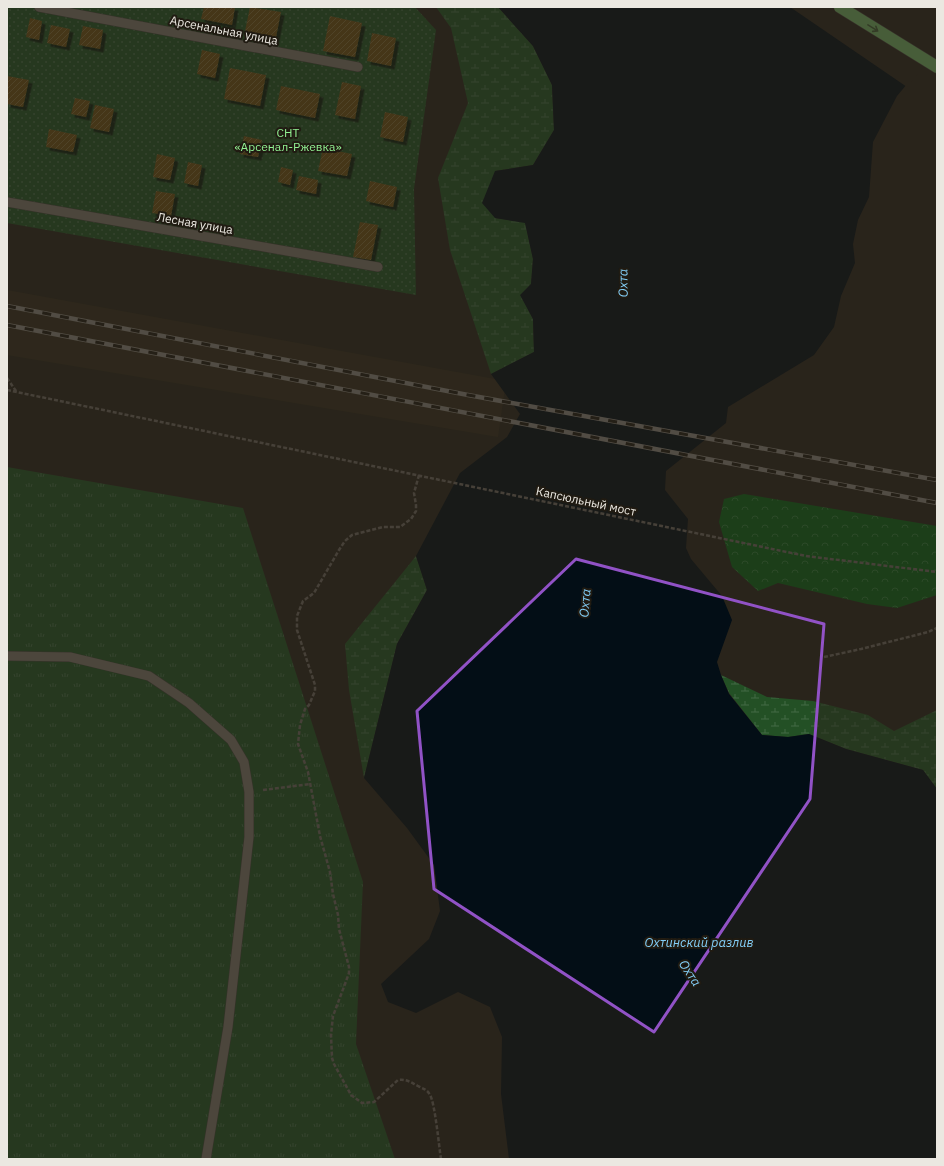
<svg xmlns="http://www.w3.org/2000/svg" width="944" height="1166" viewBox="0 0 944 1166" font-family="'IBM Plex Sans',sans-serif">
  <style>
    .built { fill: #332c1d }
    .grass { fill: url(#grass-tufts) }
    .forest { fill: url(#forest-crowns) }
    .wetland { fill: url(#wetland-marsh) }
    .park { fill: url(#park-dots) }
    .water { fill: #030e16 }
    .pier { fill: #29241b }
    .building { fill: url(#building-hatch); filter: url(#shadow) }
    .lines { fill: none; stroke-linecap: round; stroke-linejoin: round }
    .service-casing { stroke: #46423b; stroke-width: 10 }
    .motorway-casing { stroke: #46423b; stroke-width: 13 }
    .path { stroke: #68635b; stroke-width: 2.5; stroke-dasharray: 4 2; stroke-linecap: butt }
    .service { stroke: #757065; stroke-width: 9 }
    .motorway { stroke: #6aa35e; stroke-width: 12 }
    .rail-casing { stroke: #827d75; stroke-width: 4.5 }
    .rail { stroke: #201b12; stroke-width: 3; stroke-dasharray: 9; stroke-linecap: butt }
    .oneway { stroke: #415834 }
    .marked { fill: none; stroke: #9152c6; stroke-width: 3; stroke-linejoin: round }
    .labels { text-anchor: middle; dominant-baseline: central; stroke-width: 4; stroke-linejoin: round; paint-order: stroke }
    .street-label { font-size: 12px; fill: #ebe8e1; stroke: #201b12 }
    .park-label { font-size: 12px; fill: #92f293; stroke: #201b12 }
    .water-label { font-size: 13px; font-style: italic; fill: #83cef7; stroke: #201b12 }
  </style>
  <defs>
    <pattern id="grass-tufts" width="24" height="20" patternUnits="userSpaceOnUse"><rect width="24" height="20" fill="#235025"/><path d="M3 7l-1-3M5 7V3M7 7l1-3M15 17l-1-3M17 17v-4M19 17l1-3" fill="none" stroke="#436944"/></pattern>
    <pattern id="forest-crowns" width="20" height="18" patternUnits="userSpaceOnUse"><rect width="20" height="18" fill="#0c5e17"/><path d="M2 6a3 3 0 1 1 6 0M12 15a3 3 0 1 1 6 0" fill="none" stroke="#307538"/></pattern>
    <pattern id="wetland-marsh" width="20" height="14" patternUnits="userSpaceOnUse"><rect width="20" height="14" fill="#235025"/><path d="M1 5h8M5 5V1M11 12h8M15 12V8" fill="none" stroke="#436944"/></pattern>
    <pattern id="park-dots" width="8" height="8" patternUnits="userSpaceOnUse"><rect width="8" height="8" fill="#235025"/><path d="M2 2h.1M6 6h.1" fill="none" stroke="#436944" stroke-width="1.8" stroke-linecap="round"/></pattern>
    <pattern id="building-hatch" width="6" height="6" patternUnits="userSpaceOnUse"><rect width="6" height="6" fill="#664e18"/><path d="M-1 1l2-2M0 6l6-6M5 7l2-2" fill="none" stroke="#7c6839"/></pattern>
    <filter id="shadow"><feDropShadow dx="3.5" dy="3.5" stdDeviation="0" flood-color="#0009"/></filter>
  </defs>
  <rect width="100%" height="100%" fill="#29241b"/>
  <path class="built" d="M7,290l499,91 -8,56 -491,-82z"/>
  <path class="grass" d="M7,467l236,41 120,374 -7,162 39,115h-388z"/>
  <path class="forest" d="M744,494l193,32v69l-40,13 -30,-4 -89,-21 -20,8 -26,-24 -13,-45 5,-23z"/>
  <path class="wetland" d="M436,7h62l35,39 19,39 2,45 -21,35 -38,6v47l30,4 8,37 -2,25 -10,11 12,24 1,33 -43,22 -41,-124 -12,-72 30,-75 -17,-75z
    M416,556l11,34 -30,54 -33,134 -15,-88 -4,-46z
    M721,675l46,22 46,4 55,14 26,16 43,-21v79l-14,-19 -77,-21 -37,-15 -21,3 -26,-2 -33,-42z"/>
  <path class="park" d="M7,7h408l21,23 -22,159 2,106 -409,-72z"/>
  <path class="water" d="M498,7h439v41l-40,48 -24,46 -4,55 -11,23 -5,24 2,19 -14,33 -7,31 -20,28 -86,52 -2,16 -60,48 -1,19 23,29 -2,29 5,11 31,37 10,24 -15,42 4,13 8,19 33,41 26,2 21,-3 37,15 77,21 14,19v370h-428l-8,-65 1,-57 -12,-30 -32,-15 -42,21 -28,-11 -7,-18 48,-45 11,-28 -6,-46 -27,-37 -43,-50 33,-134 30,-54 -11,-34 44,-83 47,-36 13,-23 -29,-40 43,-22 -1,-33 -13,-24 11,-11 2,-25 -8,-36 -30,-5 -13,-15 13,-32 38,-6 21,-35 -2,-45 -19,-39z"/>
  <path class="pier" d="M790,7h147v44l-30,36z"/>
  <path class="building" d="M204,7h31l-3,18 -31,-6z
    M250,7l31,5 -6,30 -31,-6z
    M330,16l32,7 -7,34 -32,-6z
    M30,18l12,3 -3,19 -13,-3z
    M51,25l19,4 -4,18 -19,-4z
    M83,26l20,4 -3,19 -21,-4z
    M372,33l24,5 -5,28 -24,-5z
    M202,50l18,4 -5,24 -18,-4z
    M230,68l36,7 -6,31 -36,-7z
    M7,76l22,4 -6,27 -16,-3z
    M342,82l19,4 -6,33 -20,-4z
    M281,86l39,8 -5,24 -39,-8z
    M75,98l15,3 -4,16 -15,-3z
    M95,105l19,4 -5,23 -19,-4z
    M385,112l23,5 -5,25 -23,-5z
    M49,129l28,6 -4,17 -27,-5z
    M244,136l18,4 -4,17 -18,-3z
    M323,148l29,6 -5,22 -29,-5z
    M157,154l18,4 -5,22 -17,-3z
    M188,162l14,3 -4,21 -14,-3z
    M281,167l12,3 -3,15 -12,-3z
    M299,176l19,4 -2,14 -20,-4z
    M370,181l27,6 -4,20 -27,-6z
    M156,191l19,3 -4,22 -19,-3z
    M360,222l18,3 -7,35 -18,-3z"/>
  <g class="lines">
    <g class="service-casing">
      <path id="service" d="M39,7l319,60
        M7,202l371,65
        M7,656l63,1 79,19 40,27 42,37 13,22 5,30v45l-21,190 -22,132"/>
    </g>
    <g class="motorway-casing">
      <path id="motorway" d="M840,7l97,60"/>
    </g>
    <path class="path" d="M7,378l9,13
      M7,390l799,166 131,16
      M419,475l-5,18 2,12v6l-5,8 -11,8h-17l-31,8 -7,6 -6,9 -25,43 -11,8 -6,15v14l18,55v6l-6,14 -4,4 -5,16 -2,19 10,28 12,64 10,36 3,22 5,21 1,14 10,38v6l-4,11 -12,32 -2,19 1,23 2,6 17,31 11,8 12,-1 24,-22c9,-1 12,2 20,6 5,3 9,3 12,9 5,8 9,52 11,64
      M824,657l37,-8 67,-17 9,-4
      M263,790l47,-6"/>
    <use href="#service" class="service"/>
    <use href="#motorway" class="motorway"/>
    <g class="rail-casing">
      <path id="rail" d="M7,306l461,89 469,85
        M7,325l930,178"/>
    </g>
    <use href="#rail" class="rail"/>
  </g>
  <defs><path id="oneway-shaft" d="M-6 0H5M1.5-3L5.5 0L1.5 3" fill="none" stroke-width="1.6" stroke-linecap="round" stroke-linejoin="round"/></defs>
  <use class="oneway" href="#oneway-shaft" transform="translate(873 28) rotate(32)"/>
  <path d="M0 0H944V1166H0ZM576,559l248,65 -14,175 -156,233 -220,-143 -17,-178z" fill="#29241b" fill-opacity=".55" fill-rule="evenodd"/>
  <path class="marked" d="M576,559l248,65 -14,175 -156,233 -220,-143 -17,-178z"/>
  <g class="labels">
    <g class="street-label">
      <text transform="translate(224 30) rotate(11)">Арсенальная улица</text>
      <text transform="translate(195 223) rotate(10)">Лесная улица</text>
      <text transform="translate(586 501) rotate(12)">Капсюльный мост</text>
    </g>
    <g class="park-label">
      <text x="288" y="132">СНТ<tspan x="288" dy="14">«Арсенал-Ржевка»</tspan></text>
    </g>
    <g class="water-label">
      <text transform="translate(623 283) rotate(-91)">Охта</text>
      <text transform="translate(585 603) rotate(-85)">Охта</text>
      <text x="699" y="942">Охтинский разлив</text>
      <text transform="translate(690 973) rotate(56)">Охта</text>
    </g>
  </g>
  <rect width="944" height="1166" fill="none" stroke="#ebe8e1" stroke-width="16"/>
</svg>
